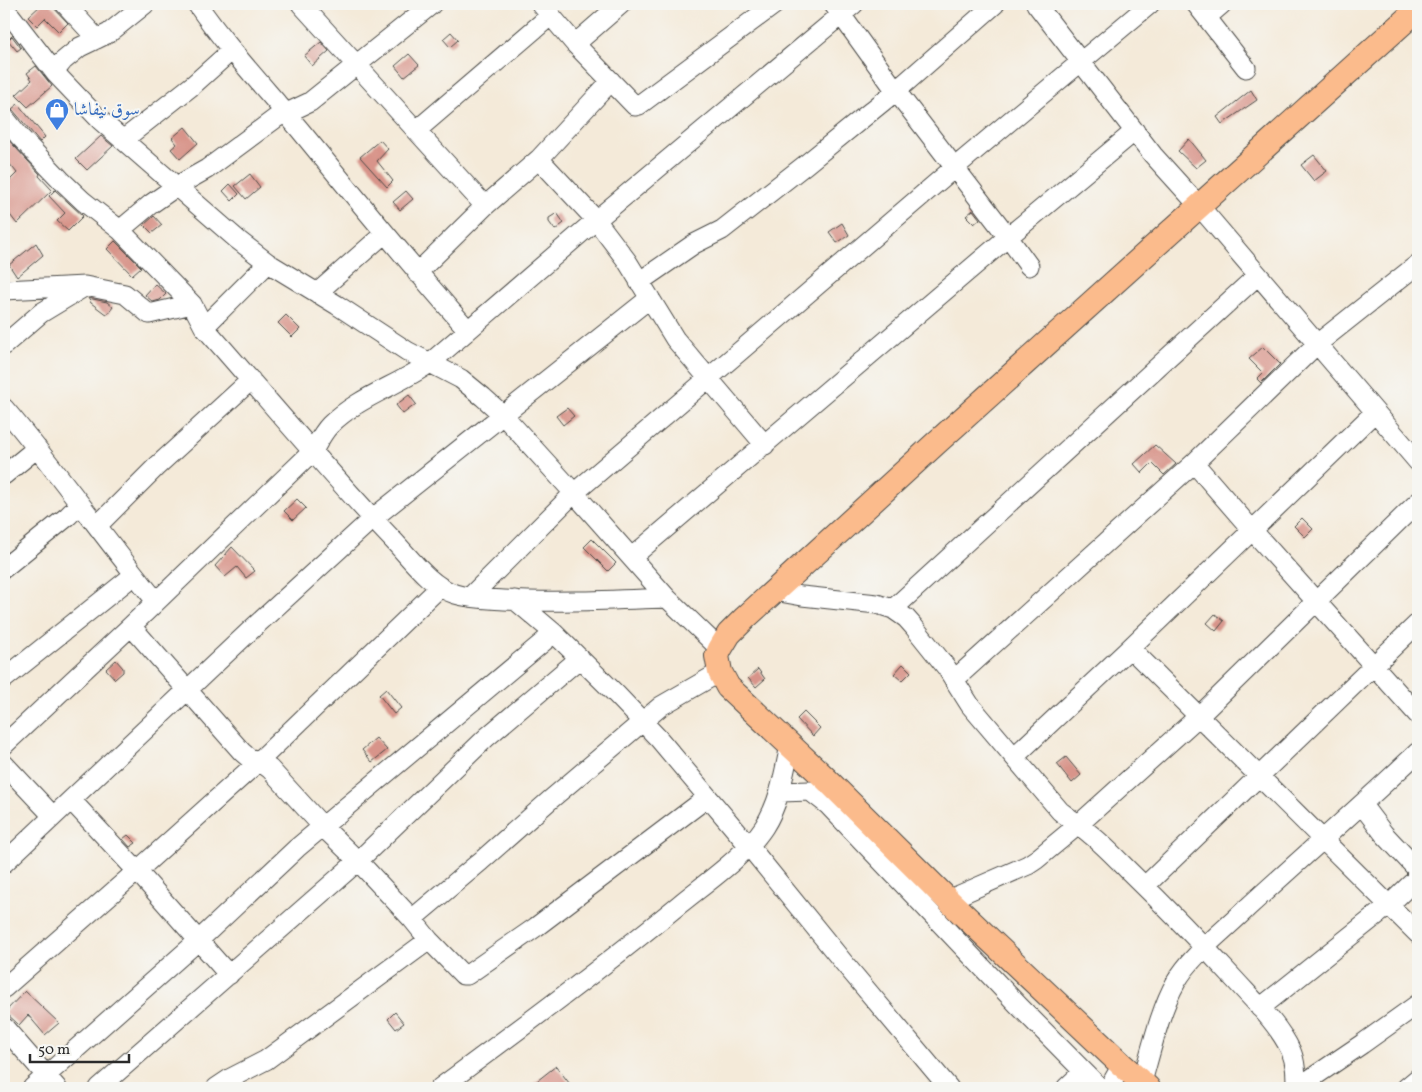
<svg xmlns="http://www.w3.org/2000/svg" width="1422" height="1092" viewBox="0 0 1422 1092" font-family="Vollkorn,Amiri,serif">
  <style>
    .building { fill: #d8948a }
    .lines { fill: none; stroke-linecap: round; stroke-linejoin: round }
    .minor-casing { stroke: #494845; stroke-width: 21 }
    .major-casing { stroke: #494845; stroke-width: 26 }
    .minor { stroke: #fff; stroke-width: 19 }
    .major { stroke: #fbbb8c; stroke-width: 24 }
    .labels { text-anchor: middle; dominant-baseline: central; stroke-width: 4; stroke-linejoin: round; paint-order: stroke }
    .shop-label { font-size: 18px; fill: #366cbe; stroke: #f6f6f2; text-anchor: start }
  </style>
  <rect width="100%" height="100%" fill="#f6f6f2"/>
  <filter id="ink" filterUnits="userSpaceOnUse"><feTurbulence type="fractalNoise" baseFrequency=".02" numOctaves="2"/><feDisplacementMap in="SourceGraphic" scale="10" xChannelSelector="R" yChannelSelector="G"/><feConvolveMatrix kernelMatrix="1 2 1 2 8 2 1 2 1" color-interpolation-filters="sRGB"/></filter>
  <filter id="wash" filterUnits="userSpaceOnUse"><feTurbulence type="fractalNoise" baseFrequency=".0096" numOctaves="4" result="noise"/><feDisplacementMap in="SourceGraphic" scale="20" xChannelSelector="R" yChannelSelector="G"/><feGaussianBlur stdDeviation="1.12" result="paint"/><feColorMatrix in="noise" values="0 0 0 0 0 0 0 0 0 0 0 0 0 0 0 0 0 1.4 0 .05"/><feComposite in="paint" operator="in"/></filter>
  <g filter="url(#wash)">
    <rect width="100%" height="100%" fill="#f4ead9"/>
    <g id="blocks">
      <path class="building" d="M42,4h8l18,19 -9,9 -14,-14 -8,8 -9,-9z
        M451,32l7,8 -8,7 -7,-8z
        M12,36l9,12 -4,3 -9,-11z
        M321,42l8,9 -17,15 -8,-10z
        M409,54l10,11 -15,12 -9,-11z
        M36,66l16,20 -24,21 -12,-12 16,-15 -5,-7z
        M1251,90l6,10 -35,24 -5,-7z
        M18,104l27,33 -5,5 -28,-33z
        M185,127l13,16 -18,16 -9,-10 6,-5 -5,-6z
        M4,135l36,39 -1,2 13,14 -35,34 -13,-17v-21l13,-13 -13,-16z
        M101,136l12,10 -26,24 -11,-11z
        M1189,139l17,21 -10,8 -18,-17z
        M380,140l8,9 -11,12 16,20 -6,6 -27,-30z
        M1314,155l13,16 -13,10 -13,-16z
        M250,174l10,13 -14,12 -11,-13z
        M230,184l9,10 -7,7 -9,-10z
        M55,190l28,26 -15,15 -11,-10 8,-8 -16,-17z
        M406,191l7,8 -13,11 -7,-8z
        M973,210l7,9 -6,5 -8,-8z
        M557,213l7,10 -9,7 -6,-8v-4z
        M154,216l8,9 -10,8 -8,-8z
        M842,223l7,12 -12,8 -8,-11z
        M115,241l26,26 -9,8 -25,-26z
        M36,243l7,12 -26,22 -8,-12z
        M155,284l11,10 -6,6 -7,2 -8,-7z
        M88,298l19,4 6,5 -6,8 -16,-12z
        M286,315l14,14 -8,8 -14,-14z
        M1263,347l17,17 -19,19 -4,-4 6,-6 -14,-14z
        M409,395l7,9 -13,10 -7,-9z
        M567,408l7,8 -11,9 -7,-9z
        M1155,445l21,19 -12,11 -12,-12 -10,10 -8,-9z
        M297,499l9,9 -13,12 -9,-9z
        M1302,518l11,11 -8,8 -11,-11z
        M592,539l24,24 -8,8 -24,-24z
        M232,547l23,24 -9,7 -9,-11 -12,10 -10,-11z
        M1215,614l9,7 -8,10 -9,-8z
        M116,660l7,8v4l-8,7 -9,-10z
        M903,664l8,8 -9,9 -8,-7z
        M758,669l7,10 -9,8 -8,-9z
        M386,689l15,19 -7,6 -15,-19z
        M804,712l16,16 -7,8 -16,-17z
        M376,738l11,12 -15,12 -10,-12z
        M1066,757l15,18 -9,8 -15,-19z
        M128,835l8,8 -6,4 -7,-8z
        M25,991l34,32 -14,12 -17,-20 -9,10 -14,-13z
        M395,1012l9,11 -8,6 -8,-10z
        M556,1066l17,22h-45z"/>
    </g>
  </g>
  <g filter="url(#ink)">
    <use href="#blocks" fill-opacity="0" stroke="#494845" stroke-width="1"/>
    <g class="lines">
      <g class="minor-casing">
        <path id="minor" d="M65,4l32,35
          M197,4c31,45 68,84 103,126 55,67 110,135 168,200
          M301,4l184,202
          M541,4l34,40 60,62 4,-1 136,-101
          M1036,4l117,151 47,52 218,255
          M1196,4l50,64
          M834,5l62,86 112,146 21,29
          M4,10l7,6 45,58 44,46 138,120 30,23 69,42 70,46 54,28 22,18 20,18 71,78 93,105
          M1207,17l15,-13
          M575,44l46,-40
          M55,71l8,-10 17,-14 29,-14 36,-29
          M4,117l16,20 41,43 22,21 37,29 72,74 12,23c63,71 123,144 189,213 18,19 37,46 62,54 16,5 33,5 49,6 54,3 109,0 163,-2l53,51
          M417,130l133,-114
          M123,140l70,-55 39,-35
          M539,159l57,61 31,41 48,78 90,106
          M120,230l31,-26 26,-18 30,-17 69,-51 34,-16 122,-98
          M417,273l68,-67 54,-47 72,-78
          M1258,275l-365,334 13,9 8,9 32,40 24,38 90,106c10,8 21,15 30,23 14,11 26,24 39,37 36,35 71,71 106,109 19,21 44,45 56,71 5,12 5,24 5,37
          M639,282l55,-38 28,-14 83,-65 91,-74 99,-87
          M4,290l81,-4 40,8 24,20 43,-10
          M317,293l68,-60
          M204,327l64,-64
          M4,345l37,-32 43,-26
          M4,408c53,62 100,130 152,193
          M1194,463l58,67 166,185
          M4,475l33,-27
          M97,526l59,-59 95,-87
          M632,557l376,-320 127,-106
          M4,568l64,-52 12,-12
          M774,591l28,5 75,8 16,5
          M470,597l104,-104 26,-22 354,-303 196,-164
          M515,600l39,33 63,62 42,44 90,107 95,117 105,125
          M131,626l111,126 7,6 10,3 11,8 53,58 35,34 54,58 17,21 34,35h4l3,-2 66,-46 172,-130
          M1130,648l288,286
          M4,679l130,-104
          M954,680l240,-217 123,-119 101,-80
          M4,745l127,-119 182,-175c5,-9 10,-19 17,-26 28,-28 67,-39 100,-62l166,-143 258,-216
          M1014,757l116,-109 245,-236
          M4,764l49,52
          M781,792l29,-1 18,14 191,201 81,82
          M71,800l66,71 92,104
          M4,863l249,-235 119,-109 278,-221
          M1145,886l273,-263
          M948,900l80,-35 9,-6 41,-34 121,-109 219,-214
          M412,919l69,-58 69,-61 111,-94 59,-34
          M4,988l133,-117 122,-110 181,-174
          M1260,1008l128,-102 28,-27 1,-9 -3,-4 -30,-32 -22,-29
          M4,1027l53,61
          M1142,1082c9,-31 18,-72 34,-100 15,-27 49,-52 71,-74 57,-52 115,-103 171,-156
          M32,1088l167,-148 98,-92 257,-215
          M99,1088l259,-227 129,-124 93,-79
          M216,1088l15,-10 35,-18 163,-120
          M440,1088c81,-60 162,-120 240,-184 27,-22 65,-48 84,-77 16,-25 20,-53 26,-82
          M1066,1088l17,-16
          M1109,1088l13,-23
          M1297,1088l65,-44 56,-40
          M1406,1088l12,-10"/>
      </g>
      <g class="major-casing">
        <path id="major" d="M1148,1088l-26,-23 -174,-165 -123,-122 -97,-91 -8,-15 -3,-16 3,-7 9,-15 16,-16 190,-174 483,-435"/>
      </g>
      <use href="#minor" class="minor"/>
      <use href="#major" class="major"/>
    </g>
  </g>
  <defs>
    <g id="shop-pin" transform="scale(1.25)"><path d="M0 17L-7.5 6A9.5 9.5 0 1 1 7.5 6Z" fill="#3f7fe0" stroke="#f6f6f2"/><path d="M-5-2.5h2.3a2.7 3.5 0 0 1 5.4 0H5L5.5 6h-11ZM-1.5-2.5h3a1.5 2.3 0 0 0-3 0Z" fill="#fff"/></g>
  </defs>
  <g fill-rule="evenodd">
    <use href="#shop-pin" x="57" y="110"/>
  </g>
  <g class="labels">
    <g class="shop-label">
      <text x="74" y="110">سوق نيفاشا</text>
    </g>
  </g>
  <rect width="1422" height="1092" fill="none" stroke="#f6f6f2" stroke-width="20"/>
  <path d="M30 1054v8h99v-8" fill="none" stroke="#2b2b2b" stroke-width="2.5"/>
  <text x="38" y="1054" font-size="15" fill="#2b2b2b" stroke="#f6f6f2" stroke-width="4" paint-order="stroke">50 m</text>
</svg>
